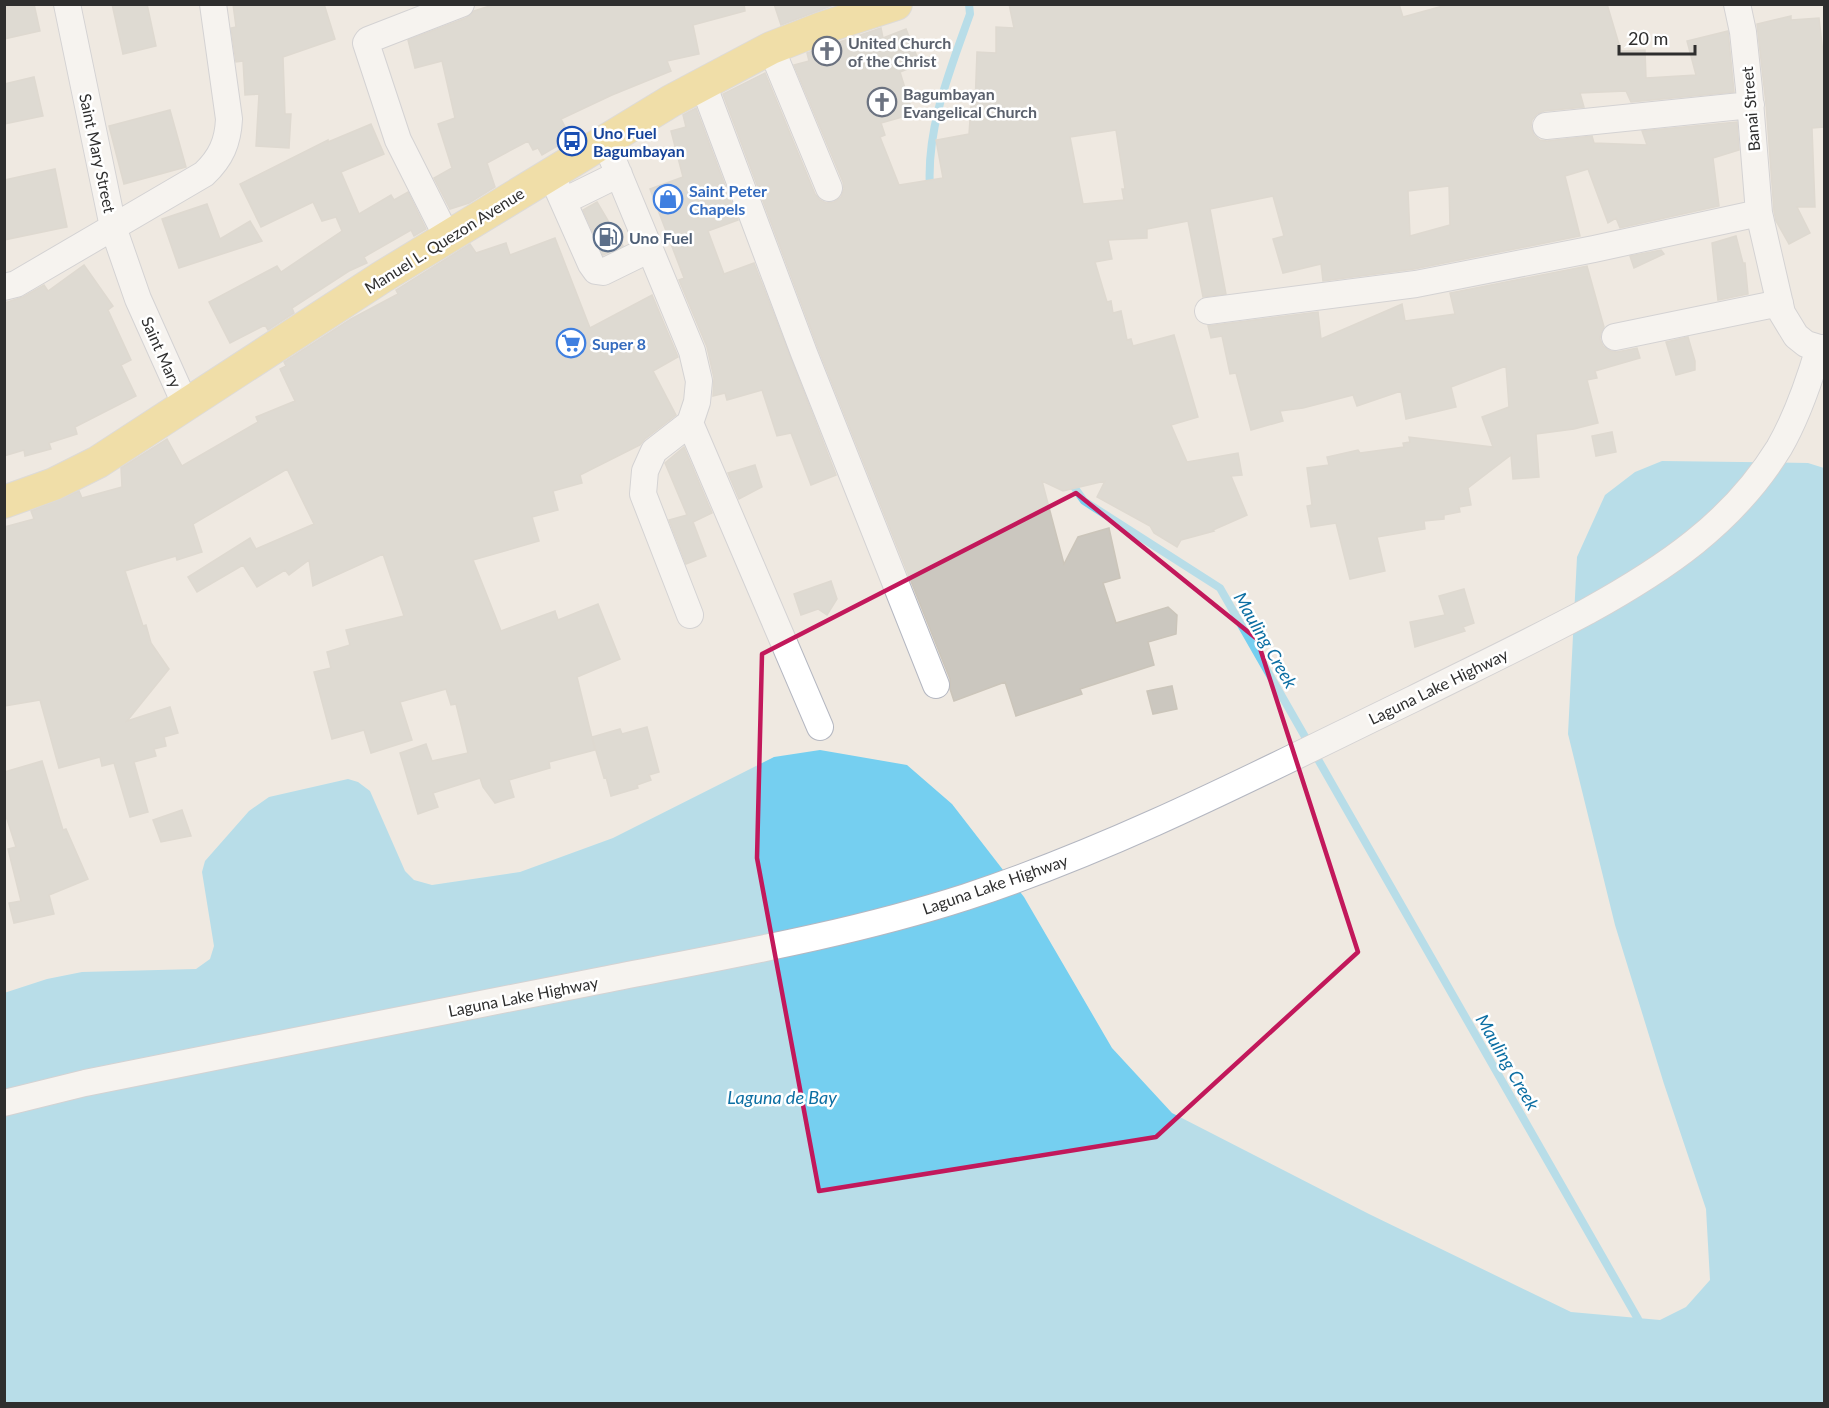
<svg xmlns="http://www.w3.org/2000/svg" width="1829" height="1408" viewBox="0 0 1829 1408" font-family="Lato,sans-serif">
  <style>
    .water { fill: #75cff0 }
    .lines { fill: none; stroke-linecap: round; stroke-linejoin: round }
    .stream { stroke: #75cff0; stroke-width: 8 }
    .building { fill: #cbc7bf; stroke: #cbc5ba; stroke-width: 1.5; fill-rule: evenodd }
    .minor-casing { stroke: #b4b7c1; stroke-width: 28 }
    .major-casing { stroke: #c9c9c9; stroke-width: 34 }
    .minor { stroke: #fff; stroke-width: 26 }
    .major { stroke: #f2d163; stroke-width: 32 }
    .marked { fill: none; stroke: #c2185b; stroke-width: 4.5; stroke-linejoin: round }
    .labels { text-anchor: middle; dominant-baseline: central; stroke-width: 5; stroke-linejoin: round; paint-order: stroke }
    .worship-label { font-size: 16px; font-weight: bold; fill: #5b616d; stroke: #fff; text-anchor: start }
    .street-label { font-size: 16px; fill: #2e2e2e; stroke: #fff }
    .transit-label { font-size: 16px; font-weight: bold; fill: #164399; stroke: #fff; text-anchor: start }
    .shop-label { font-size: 16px; font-weight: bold; fill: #366cbe; stroke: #fff; text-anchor: start }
    .service-label { font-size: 16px; font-weight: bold; fill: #4e5e75; stroke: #fff; text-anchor: start }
    .water-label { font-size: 18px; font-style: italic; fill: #0d6fa3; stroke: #fff }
  </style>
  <rect width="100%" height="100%" fill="#efe9e1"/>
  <path class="water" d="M1662,461l146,2 16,5v935h-1819l-1,-410 43,-14 35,-7 114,-3 14,-10 4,-13 -12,-74 3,-11 44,-50 20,-14 79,-18 10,3 12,9 35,80 9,9 18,5 88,-13 93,-34 161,-81 46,-7 87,15 45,39 72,93 88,151 60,65 197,101 202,98 89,8 26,-13 24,-27 -4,-71 -42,-125 -49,-159 -47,-191 9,-177 28,-62 30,-23z"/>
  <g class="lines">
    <path class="stream" d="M930,189c-4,-61 20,-119 40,-175l-1,-10
      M1070,481l14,20 136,87 418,731"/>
  </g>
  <path class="building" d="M4,4h30l6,27 -36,8z
    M112,4h35l9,42 -33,8z
    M233,4h91l11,35 -52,18 2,57h6l-2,34 -33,-2 3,-52 -14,1 -2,-34 -7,1 -5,-34 5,-1z
    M496,4h248l1,7 -52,14 6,29 -32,7 4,10 -59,24 -51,24 10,19 -29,17 -4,-7 -5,2 -5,-9 -41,22 8,24 -26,16 -19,6 -16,-31 18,-10 -14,-44 17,-6 -13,-57 -27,7 -7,-28 58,-22 8,-7z
    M774,4h62l-55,21z
    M1009,4h390l4,13 47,-13h157l14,47 24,-1 1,28 50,-3 -9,-34 41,-10 6,61 -103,10 -5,-11 -46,2 4,14 -40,4 -7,3 -5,6 -1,7 3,8 6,5 7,1 45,-5 2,7 53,2 -5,-14 95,-9 2,28 -26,8 6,48 -99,22 -4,-10 -8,5 -20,-54 -23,7 15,60 -166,33 -91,12 -2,-17 -38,9 -10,-34 11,-3 -11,-40 -63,13 16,85 -23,3 -15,-76 -41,8v9l-39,2 4,19 -17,3 12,40 4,-1 2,12 8,-2 6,29 4,-1 2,7 41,-11 24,82 -27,8 16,37 51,-9 4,22 -11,1 16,39 -34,15 1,1 -33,9 -4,7 -23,-14 -4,-7 -53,-29 8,-16 -42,10 -21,-10 22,83 14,-27 31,-9 11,50 -17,5 13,40 52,-16 9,8 -1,19 -28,8 6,23 -74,24 2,5 -66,22 -11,-34 -51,19 -4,-12v-10l-132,-331 -95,-254 42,-21 50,121 5,6 6,3 8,-1 7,-5 3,-8 -1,-7 -49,-117 15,-4 -2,-8 74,-25 2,10 23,-9 14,35 -20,8 13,42 -32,9 4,12 -5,2 19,48 44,-7 -7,-38 33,-6 2,-29h4l2,-53 19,1v-26l18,1zM1116,130l9,59h-3l2,11 -41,4 -13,-67zM1449,186l1,39 -40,11 -2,-45z
    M1791,16v4l28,-2 4,35h1v74l-12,1 3,79h-18l13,26 -21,11 -13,-23 -2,-10 -8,-107 -9,-80z
    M34,77l9,39 -39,8v-40z
    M696,108l42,112 -30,11 16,43 30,-11 82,212 -25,10 -20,-52 -14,3 -15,-46 -35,10 -2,-7 -12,3 1,-18 -7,-31 -28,-67 5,-2 -34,-89 33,-12 -12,-46 15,-4 -3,-12z
    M170,110l16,57 -62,17 -15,-58z
    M371,124l13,30 -43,18 18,42 32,-19 3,5 14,-8 18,37 -12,7 -3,-6 -47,27 3,6 -18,8 -57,37 2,5 -26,17 -3,-5 -35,18 -21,-41 68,-36 4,6 61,-41 -6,-14 -14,4 -9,-19 -52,25 -21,-43 88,-44v2z
    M55,169l12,58 -63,13v-60z
    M597,202l26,44 -20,9 -20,-45z
    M207,204l13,35 30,-18 12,20 -83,27 -17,-49z
    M1736,236l7,27h2l3,31 -30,6 -6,-57z
    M555,238l35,90 62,-33 26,62 -25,14 23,44 -31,24 -5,6 -60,30 2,8 -29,8 5,19 -26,7 7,24 -66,19 28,71 54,-20 3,9 40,-16 22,55 -43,18 18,73 -46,12 1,6 -41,12 5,17 -19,6 -12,-16 -3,-9 -47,15 5,14 -20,7 -18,-61 26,-9 6,17 36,-8 -12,-49 -5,1 -5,-16 -46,13 12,38 -41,13 -7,-23 -32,9 -18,-67 17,-4 -4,-16 23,-7 -4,-15 58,-14 -21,-62 -70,32 -4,-26 -20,15 -4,-5 -28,17 -14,-22 -46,27 -9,-15 62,-39 6,11 58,-25 -27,-55 -94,55 9,28 -25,8 -1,-4 -51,15 18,55 3,-1 5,18 18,26 -42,52 43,-14 8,26 -14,4 2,9 -12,3 2,7 -22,6 14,50 -18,5 -16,-54 -12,3 -2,-9 -41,11 -19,-68 -36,6v-179l30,-8 -3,-8 48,-20 3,7 40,-11 -1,-19 46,-29 15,27 76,-44 -2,-5 39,-16 -15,-32 6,-3 -2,-4 67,-43 47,-25 -2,-4 74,-46 6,9 30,-10 4,12z
    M1661,250l3,4 -30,14 -4,-12z
    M84,265l29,41 -5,4 23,50 -10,5 15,31 -61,31 2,7 -28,9 2,6 -26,7 -1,-6 -20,6v-153l19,-6 21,-12 4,6z
    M1587,266l17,61 -3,6 -1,6 3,7 7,5 7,1 20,-4 3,10 -45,13 2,7 -10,2 11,43 -24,6 -38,5 3,43 -26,2 -2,-24 -43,33 3,17 -12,2 1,5 -16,3v4l-20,2 1,8 -48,8 8,34 -35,8 -14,-56 -25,4 -4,-21 5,-1 -5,-37 22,-3 -2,-8 31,-7 2,3 44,-6 -1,-4 7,-1 -1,-5 84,10 -11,-30 27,-10 -3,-41 -55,21 5,20 -50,12 -5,-28 -44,15 -4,-11 -50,13 -23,3 3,10 -32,9 -15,-57 -6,1 -8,-38 -11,2 -3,-12 110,-14 3,27 81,-35 3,17 50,-7 -5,-21z
    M1688,337l7,24v9l-19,5 -10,-33z
    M1612,432l4,20 -20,4 -4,-20z
    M684,447l28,66 -19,9 13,34 -20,8 -17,-44 18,-5 -22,-52z
    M755,465l7,22 -23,12 -11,-26z
    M831,581l6,18 -10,16 -9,-6 -17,6 -7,-21z
    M1464,589l10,34 -11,4 2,4 -50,16 -5,-25 35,-7 -6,-19z
    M1172,686l5,23 -24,5 -6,-23z
    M647,727l12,45 -10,3 2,5 -14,5 1,3 -27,8 -5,-19 -2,1 -12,-41 28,-8 2,5z
    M42,761l21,69 3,-1 22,50 -39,16 5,19 -40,9 -5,-20 12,-2 -13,-52 8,-2 -12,-37v-38z
    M182,810l9,26 -30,6 -8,-22z"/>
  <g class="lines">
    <g class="minor-casing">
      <path id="minor" d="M67,4l46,223 25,72 48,107
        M1737,4l6,28 6,57 10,124 23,100 14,23 10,8 13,4h5
        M771,48l58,140
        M703,84l101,269 132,332
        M1546,126l205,-21
        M605,141l87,210 7,30 -2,21 -7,21 -36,28 -9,20 -2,23 47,121
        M551,174l40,90 5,7 7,1 47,-23
        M564,201l55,-27
        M447,237l-49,-97 -32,-97 2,-3 93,-36
        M4,287l12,-3 188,-110c17,-16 24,-32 25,-55l-16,-115
        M1208,311l208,-27 178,-35 165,-36
        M1615,337l165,-34
        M690,423l130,304
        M4,1103l81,-20c173,-35 345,-69 518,-103 121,-24 245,-45 363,-83 155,-51 300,-127 447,-198 58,-29 117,-57 175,-88 76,-42 144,-87 191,-163 18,-31 30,-66 40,-100"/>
    </g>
    <g class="major-casing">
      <path id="major" d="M4,502l50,-18 44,-22 284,-185 289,-176 100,-53 51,-20 74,-24"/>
    </g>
    <use href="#minor" class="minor"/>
    <use href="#major" class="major"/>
  </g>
  <path d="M0 0H1829V1408H0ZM1076,493l181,146 101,313 -202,185 -337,54 -62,-333 5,-204z" fill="#efe9e1" fill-opacity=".55" fill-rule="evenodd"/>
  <path class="marked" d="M1076,493l181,146 101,313 -202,185 -337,54 -62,-333 5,-204z"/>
  <defs>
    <g id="church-ring" transform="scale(1.5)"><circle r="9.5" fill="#fff" stroke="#6b7280" stroke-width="1.5"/><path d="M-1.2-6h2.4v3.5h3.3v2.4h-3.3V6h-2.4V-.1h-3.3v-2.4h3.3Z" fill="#6b7280"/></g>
    <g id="bus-ring" transform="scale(1.5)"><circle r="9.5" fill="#fff" stroke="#1a4fb4" stroke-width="1.5"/><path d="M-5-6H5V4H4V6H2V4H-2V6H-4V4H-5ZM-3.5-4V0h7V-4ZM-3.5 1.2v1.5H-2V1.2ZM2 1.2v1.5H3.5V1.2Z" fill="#1a4fb4"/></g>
    <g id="shop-ring" transform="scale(1.5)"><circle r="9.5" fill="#fff" stroke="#3f7fe0" stroke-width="1.5"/><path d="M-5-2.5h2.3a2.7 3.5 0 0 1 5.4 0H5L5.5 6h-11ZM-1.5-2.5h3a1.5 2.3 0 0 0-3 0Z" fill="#3f7fe0"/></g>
    <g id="fuel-ring" transform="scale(1.5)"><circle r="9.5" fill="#fff" stroke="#5c6f8a" stroke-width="1.5"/><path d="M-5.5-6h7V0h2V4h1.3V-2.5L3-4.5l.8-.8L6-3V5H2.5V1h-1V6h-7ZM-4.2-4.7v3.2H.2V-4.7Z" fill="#5c6f8a"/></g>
    <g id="supermarket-ring" transform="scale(1.5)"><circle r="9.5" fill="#fff" stroke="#3f7fe0" stroke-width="1.5"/><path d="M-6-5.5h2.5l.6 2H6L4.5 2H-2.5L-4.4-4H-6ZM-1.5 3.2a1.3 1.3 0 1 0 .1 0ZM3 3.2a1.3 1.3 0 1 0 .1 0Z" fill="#3f7fe0"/></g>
  </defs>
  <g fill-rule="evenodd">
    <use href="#church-ring" x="827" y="51"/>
    <use href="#church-ring" x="882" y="102"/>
    <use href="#bus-ring" x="572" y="141"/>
    <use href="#shop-ring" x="668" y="199"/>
    <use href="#fuel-ring" x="608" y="237"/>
    <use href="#supermarket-ring" x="571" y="343"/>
  </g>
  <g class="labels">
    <g class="worship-label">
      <text x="848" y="42">United Church<tspan x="848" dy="18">of the Christ</tspan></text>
      <text x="903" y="93">Bagumbayan<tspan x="903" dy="18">Evangelical Church</tspan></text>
    </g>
    <g class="street-label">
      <text transform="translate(1750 109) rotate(-95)">Banai Street</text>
      <text transform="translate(98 153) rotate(78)">Saint Mary Street</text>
      <text transform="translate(444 240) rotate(-32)">Manuel L. Quezon Avenue</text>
      <text transform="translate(162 352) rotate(66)">Saint Mary</text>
      <text transform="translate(1438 686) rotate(-26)">Laguna Lake Highway</text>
      <text transform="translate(995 884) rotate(-19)">Laguna Lake Highway</text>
      <text transform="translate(523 996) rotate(-11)">Laguna Lake Highway</text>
    </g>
    <g class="transit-label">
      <text x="593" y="132">Uno Fuel<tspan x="593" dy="18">Bagumbayan</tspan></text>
    </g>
    <g class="shop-label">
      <text x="689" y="190">Saint Peter<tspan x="689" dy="18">Chapels</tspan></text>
      <text x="592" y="343">Super 8</text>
    </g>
    <g class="service-label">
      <text x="629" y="237">Uno Fuel</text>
    </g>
    <g class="water-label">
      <text transform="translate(1266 640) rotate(60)">Mauling Creek</text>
      <text transform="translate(1508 1062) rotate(60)">Mauling Creek</text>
      <text x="782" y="1097">Laguna de Bay</text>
    </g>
  </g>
  <rect width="1829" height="1408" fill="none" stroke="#2e2e2e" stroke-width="12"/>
  <path d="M1619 45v9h76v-9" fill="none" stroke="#2e2e2e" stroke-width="3"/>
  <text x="1628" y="45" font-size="18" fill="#2e2e2e" stroke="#ffffff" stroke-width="4.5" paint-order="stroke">20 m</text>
</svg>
